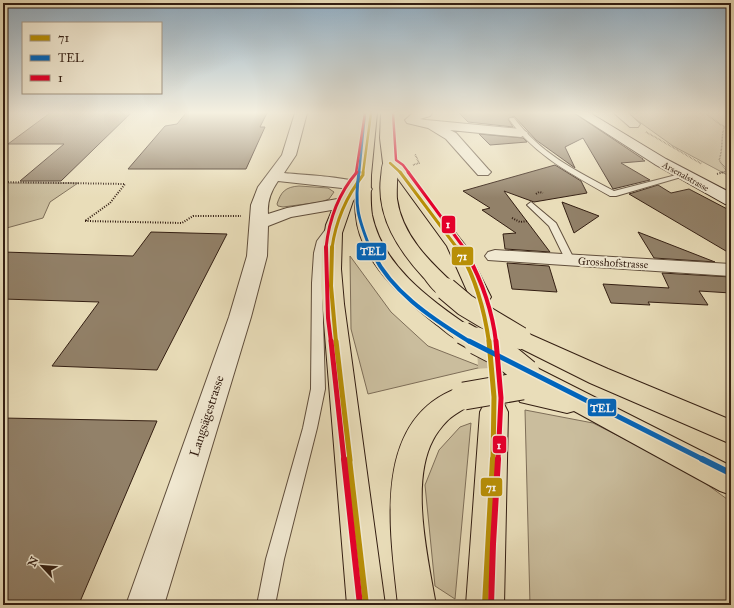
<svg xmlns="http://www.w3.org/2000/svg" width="734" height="608" viewBox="0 0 734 608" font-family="'IM FELL Great Primer',serif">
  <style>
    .green { fill: #cabd9d; stroke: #7e6e58 }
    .building { fill: #928169; stroke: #331e12 }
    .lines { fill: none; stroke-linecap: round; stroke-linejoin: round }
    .primary-tunnel-far1 { stroke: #c5b798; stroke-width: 22; stroke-dasharray: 22 10; stroke-linecap: butt }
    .primary-tunnel { stroke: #c5b798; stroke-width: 27; stroke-dasharray: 27 14; stroke-linecap: butt }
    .lane-casing { stroke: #604e3c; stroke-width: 2 }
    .street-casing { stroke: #604e3c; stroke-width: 2 }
    .secondary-casing { stroke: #331e12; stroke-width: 2 }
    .primary-casing { stroke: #331e12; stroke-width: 2 }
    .highway-casing { stroke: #331e12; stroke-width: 2 }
    .path-far1 { stroke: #331e12; stroke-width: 1.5; stroke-dasharray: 0.5 1; stroke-linecap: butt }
    .path { stroke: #331e12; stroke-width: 2; stroke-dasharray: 1 1.5; stroke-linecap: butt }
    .lane { fill: #f1e9d2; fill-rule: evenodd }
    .street { fill: #f1e9d2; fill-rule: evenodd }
    .secondary { fill: #f1e9d2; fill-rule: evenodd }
    .primary { fill: #e9ddb9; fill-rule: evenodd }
    .highway { fill: #e9ddb9; fill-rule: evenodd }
    .highway-bridge-far1-casing { stroke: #331e12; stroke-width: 24; stroke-linecap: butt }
    .highway-bridge-casing { stroke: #331e12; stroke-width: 29; stroke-linecap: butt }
    .highway-bridge-far1 { stroke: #e9ddb9; stroke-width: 22 }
    .highway-bridge { stroke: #e9ddb9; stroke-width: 27 }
    .bus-1-far4-casing { stroke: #f1e9d2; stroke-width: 4.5 }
    .bus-1-far3-casing { stroke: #f1e9d2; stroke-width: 5.5 }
    .bus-1-far2-casing { stroke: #f1e9d2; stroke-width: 7 }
    .bus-1-far1-casing { stroke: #f1e9d2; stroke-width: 8 }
    .bus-1-casing { stroke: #f1e9d2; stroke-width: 9 }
    .bus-2-far4-casing { stroke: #f1e9d2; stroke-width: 4.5 }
    .bus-2-far3-casing { stroke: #f1e9d2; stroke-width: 5.5 }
    .bus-2-far2-casing { stroke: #f1e9d2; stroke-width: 7 }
    .bus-2-far1-casing { stroke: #f1e9d2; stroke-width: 8 }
    .bus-2-casing { stroke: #f1e9d2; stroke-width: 9 }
    .bus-3-far4-casing { stroke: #f1e9d2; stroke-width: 4.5 }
    .bus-3-far3-casing { stroke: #f1e9d2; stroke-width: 5.5 }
    .bus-3-far2-casing { stroke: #f1e9d2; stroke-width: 7 }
    .bus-3-far1-casing { stroke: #f1e9d2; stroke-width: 8 }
    .bus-3-casing { stroke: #f1e9d2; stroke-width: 9 }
    .bus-1-far4 { stroke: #b88f06; stroke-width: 2.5 }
    .bus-1-far3 { stroke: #b88f06; stroke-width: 3 }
    .bus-1-far2 { stroke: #b88f06; stroke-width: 4 }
    .bus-1-far1 { stroke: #b88f06; stroke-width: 5 }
    .bus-1 { stroke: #b88f06; stroke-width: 6 }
    .bus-2-far4 { stroke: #0065bd; stroke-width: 2.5 }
    .bus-2-far3 { stroke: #0065bd; stroke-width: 3 }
    .bus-2-far2 { stroke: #0065bd; stroke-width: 4 }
    .bus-2-far1 { stroke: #0065bd; stroke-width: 5 }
    .bus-2 { stroke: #0065bd; stroke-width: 6 }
    .bus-3-far4 { stroke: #e4002b; stroke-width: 2.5 }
    .bus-3-far3 { stroke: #e4002b; stroke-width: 3 }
    .bus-3-far2 { stroke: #e4002b; stroke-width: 4 }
    .bus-3-far1 { stroke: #e4002b; stroke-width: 5 }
    .bus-3 { stroke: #e4002b; stroke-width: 6 }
    .labels { text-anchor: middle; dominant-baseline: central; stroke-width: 4; stroke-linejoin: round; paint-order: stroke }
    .far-street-label { font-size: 9px; fill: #331e12; stroke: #f1e9d2 }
    .street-label { font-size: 11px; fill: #331e12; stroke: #f1e9d2 }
    .near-street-label { font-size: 13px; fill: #331e12; stroke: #f1e9d2 }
    .line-badge { stroke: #f1e9d2; stroke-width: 1.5 }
    .badge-label { font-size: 11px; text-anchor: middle; font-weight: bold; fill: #fff }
  </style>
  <rect width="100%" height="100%" fill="#e9ddb9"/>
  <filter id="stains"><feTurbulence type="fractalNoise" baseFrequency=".005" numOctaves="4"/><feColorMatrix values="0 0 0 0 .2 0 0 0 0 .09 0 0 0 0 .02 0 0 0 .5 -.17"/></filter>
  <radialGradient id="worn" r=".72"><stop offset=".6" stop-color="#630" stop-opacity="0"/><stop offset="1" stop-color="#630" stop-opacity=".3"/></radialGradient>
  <path class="green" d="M627,113h104v64l-58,-31z
    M3,183h75l-28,19 -7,16 -40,11z
    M299,186l29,2 6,4 -5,7 -8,3 -38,5 -5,-1 -1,-2c4,-12 8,-17 22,-18z
    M350,256l41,56 37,34 54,21 -114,27 -17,-65z
    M525,410l68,13 97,49 41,30v103h-201z
    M471,423l-16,176 -20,-13 -10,-101 14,-35 21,-23z"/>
  <path class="building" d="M50,113h81l-70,68h-41l44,-37h-56z
    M186,113h81l-7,14h5l-19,42h-118l37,-43 12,-2z
    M459,113h115l69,46h-1l3,2 -24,2 29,17 -37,9 -30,-51 -18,9 10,21 -39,-28 -22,-24 -6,3 5,8 -45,-5z
    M479,134l44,4 4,4 -37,3z
    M555,165l26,16 6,12 -53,9 -30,-11 46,61 -45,-3 -2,-15 13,-1 -34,-23 8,-2 -27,-17z
    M658,185l13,8 18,-4 42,22v43l-102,-60z
    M562,202l37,14 -25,17z
    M151,232l76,2 -70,136 -105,-4 47,-64 -96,-3v-47l130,4z
    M638,232l77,30 -61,-4z
    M507,263l42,3 8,26 -45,-3z
    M662,273l69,4v16l-32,-2 9,14 -60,-3 2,3 -39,-2 -8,-19 66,4z
    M3,418l154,3 -78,183 -76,-2z"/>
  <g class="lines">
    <path class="primary-tunnel-far1" d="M489,335l1,7"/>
    <path class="primary-tunnel" d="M490,341l4,65"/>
    <g class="lane-casing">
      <path id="lane" d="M510,118h4c26,35 62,53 100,73l70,-18 4,2 -72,21h-6c-38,-22 -75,-40 -101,-77z
        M531,202l25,21 19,38 -2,2h-6l-18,-37 -22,-21z
        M332,224l4,3 -9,14 -3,12 -2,30 3,106 -8,39 -33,131 -9,46h-18l9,-46 37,-131 8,-39 1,-106 2,-30 3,-12 12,-16z"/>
    </g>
    <g class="street-casing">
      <path id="street" d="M295,113h12l-11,42 -12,18c17,2 80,4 88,16l-2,3 -6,2 -13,-5 -73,-8c-7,10 -11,21 -10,33l19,-6 56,-10 6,1 2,4 -2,4 -58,10 -23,9 -1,30 -16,61 -87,288h-38l103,-288 18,-61 4,-51 7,-18 24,-32z
        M413,113h19l-2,3 -10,3 6,1 95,9 7,4 -7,4 -71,-7 6,3 32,36 3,3 -3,3h-10l-32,-36 -18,-11 -21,-5 -2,-3z
        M614,113h14l12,11 -2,3h-8z
        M495,250l236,14v12l-243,-16 -3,-4 3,-4z"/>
    </g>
    <g class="secondary-casing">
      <path id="secondary" d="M575,113h15l76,46 65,34v12l-6,-1 -69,-39z"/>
    </g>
    <g class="primary-casing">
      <path id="primary" d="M365,113h12l-6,62 -18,26 -11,32 -1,36 3,35 41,301h-38l-26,-319 1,-35 4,-26 10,-24 20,-27z
        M381,113h12l1,25 3,23 6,5 62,79 26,52 -3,5 -8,2 -8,-2 -25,-56 -54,-74 -10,-9 -3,-25z
        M494,401l10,3 4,8 -4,193h-38l14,-193 4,-8z"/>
    </g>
    <g class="highway-casing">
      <path id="highway" d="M390,159l5,1c4,6 1,30 2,39 5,36 32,62 57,85l3,5 -3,5c-5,1 -11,2 -15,0 -6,-3 -11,-11 -15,-16 -25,-27 -48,-61 -43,-101 1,-5 0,-12 4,-17z
        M363,170l5,2 3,3c0,13 -1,27 1,40 11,52 58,84 99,113l4,5 -4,5c-2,1 -6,3 -9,3 -9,-1 -18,-11 -25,-16 -30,-24 -64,-52 -77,-90 -7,-20 -4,-39 -5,-60l3,-3z
        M520,330l88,39 123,51v24l-141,-61 -78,-39 -4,-6 4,-6z
        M526,364l9,3 196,99v29l-11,-4 -146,-80 -7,2 -47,-11 -4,-7 4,-7 8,-3 -11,-6 -4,-6 4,-6z
        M464,386l9,3 4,7c-6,12 -20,15 -30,25 -5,5 -11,13 -14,19 -23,43 -5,119 3,165h-38c-8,-75 -28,-190 66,-219z"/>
    </g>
    <path class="path-far1" d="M705,113l16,12 10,4
      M646,132l56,32
      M413,165l6,-2 -4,-9
      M720,173l7,-2 -8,-11c4,-10 2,-22 5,-33"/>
    <path class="path" d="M717,174l7,-2
      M3,182l122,2 -15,19 -25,18
      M536,194l3,-2 4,1
      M512,218l8,4 8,-1
      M85,221l97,2 11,-7h48"/>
    <use href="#lane" class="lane"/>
    <use href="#street" class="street"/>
    <use href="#secondary" class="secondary"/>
    <use href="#primary" class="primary"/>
    <use href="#highway" class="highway"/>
    <g class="highway-bridge-far1-casing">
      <path id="highway-bridge-far1" d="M446,289l19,16 55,33
        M463,333l16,9"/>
    </g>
    <g class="highway-bridge-casing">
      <path id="highway-bridge" d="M477,341l27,14 22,18
        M464,396l58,-10"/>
    </g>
    <use href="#highway-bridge-far1" class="highway-bridge-far1"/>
    <use href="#highway-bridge" class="highway-bridge"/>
    <g class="bus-1-far4-casing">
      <path id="bus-1-far4" d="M390,163l11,10
        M363,173l8,-60"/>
    </g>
    <g class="bus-1-far3-casing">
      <path id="bus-1-far3" d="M400,172l57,76
        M363,175v-3
        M332,248c4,-29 14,-51 31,-73"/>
    </g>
    <g class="bus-1-far2-casing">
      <path id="bus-1-far2" d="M332,247l-1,39 5,56
        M457,247c18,28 27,61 32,95"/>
    </g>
    <g class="bus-1-far1-casing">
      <path id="bus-1-far1" d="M336,341l14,119
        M489,341l5,56 -1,63"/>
    </g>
    <g class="bus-1-casing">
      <path id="bus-1" d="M349,459l17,146
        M485,605l8,-146"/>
    </g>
    <g class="bus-2-far4-casing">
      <path id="bus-2-far4" d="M359,173l6,-60"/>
    </g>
    <g class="bus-2-far3-casing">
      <path id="bus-2-far3" d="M359,172c-5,33 -1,46 11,76"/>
    </g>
    <g class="bus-2-far2-casing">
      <path id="bus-2-far2" d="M370,247c18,43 61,71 100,95"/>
    </g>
    <g class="bus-2-far1-casing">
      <path id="bus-2-far1" d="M469,341l235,119"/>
    </g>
    <g class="bus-2-casing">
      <path id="bus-2" d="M702,459l26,13"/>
    </g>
    <g class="bus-3-far4-casing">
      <path id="bus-3-far4" d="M393,113l3,47 7,5 6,8
        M356,173l9,-60"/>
    </g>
    <g class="bus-3-far3-casing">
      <path id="bus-3-far3" d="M408,172l56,76
        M326,248c3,-29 12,-54 31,-76"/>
    </g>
    <g class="bus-3-far2-casing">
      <path id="bus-3-far2" d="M326,247l2,71 3,24
        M463,247c17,29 29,61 33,95"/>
    </g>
    <g class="bus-3-far1-casing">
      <path id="bus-3-far1" d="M331,341l13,119
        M496,341l5,57 -3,62"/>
    </g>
    <g class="bus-3-casing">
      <path id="bus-3" d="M344,459l16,146
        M491,605l2,-61 5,-85"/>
    </g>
    <use href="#bus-1-far4" class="bus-1-far4"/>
    <use href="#bus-1-far3" class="bus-1-far3"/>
    <use href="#bus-1-far2" class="bus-1-far2"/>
    <use href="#bus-1-far1" class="bus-1-far1"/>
    <use href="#bus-1" class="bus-1"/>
    <use href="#bus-2-far4" class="bus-2-far4"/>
    <use href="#bus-2-far3" class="bus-2-far3"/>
    <use href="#bus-2-far2" class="bus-2-far2"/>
    <use href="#bus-2-far1" class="bus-2-far1"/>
    <use href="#bus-2" class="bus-2"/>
    <use href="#bus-3-far4" class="bus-3-far4"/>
    <use href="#bus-3-far3" class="bus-3-far3"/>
    <use href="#bus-3-far2" class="bus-3-far2"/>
    <use href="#bus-3-far1" class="bus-3-far1"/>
    <use href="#bus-3" class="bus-3"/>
  </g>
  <linearGradient id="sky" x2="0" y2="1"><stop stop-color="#8faabe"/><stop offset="0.57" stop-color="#f5f0e0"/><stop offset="1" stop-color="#f5f0e0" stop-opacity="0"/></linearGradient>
  <rect width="734" height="198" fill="url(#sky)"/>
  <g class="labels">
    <g class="far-street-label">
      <text transform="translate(686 176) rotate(29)">Arsenalstrasse</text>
    </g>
    <g class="street-label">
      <text transform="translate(613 263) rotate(3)">Grosshofstrasse</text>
    </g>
    <g class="near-street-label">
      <text transform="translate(207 416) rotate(-72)">Langsägestrasse</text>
    </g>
  </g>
  <g class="line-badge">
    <rect x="441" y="215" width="15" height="19" rx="4" fill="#e4002b"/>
    <rect x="356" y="242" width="31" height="19" rx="4" fill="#0065bd"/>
    <rect x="451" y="246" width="23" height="20" rx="4" fill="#b88f06"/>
    <rect x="587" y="398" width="30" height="19" rx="4" fill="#0065bd"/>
    <rect x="492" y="435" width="15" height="19" rx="4" fill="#e4002b"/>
    <rect x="480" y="477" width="23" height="20" rx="4" fill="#b88f06"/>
  </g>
  <g class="badge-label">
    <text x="448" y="228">1</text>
    <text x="372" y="255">TEL</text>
    <text x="462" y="260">71</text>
    <text x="602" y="412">TEL</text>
    <text x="499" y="449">1</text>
    <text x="491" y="491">71</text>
  </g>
  <rect width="734" height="608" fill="none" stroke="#e9ddb9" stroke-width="16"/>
  <rect x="4" y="4" width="726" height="600" fill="none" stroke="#331e12" stroke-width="2"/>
  <rect x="8" y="8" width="718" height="592" fill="none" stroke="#331e12"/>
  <rect x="22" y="22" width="140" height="72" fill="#f1e9d2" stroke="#a59885"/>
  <rect x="30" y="35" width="20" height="6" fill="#b88f06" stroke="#a59885"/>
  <text x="58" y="42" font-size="12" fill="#331e12">71</text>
  <rect x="30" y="55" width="20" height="6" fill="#0065bd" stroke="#a59885"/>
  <text x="58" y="62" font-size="12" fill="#331e12">TEL</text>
  <rect x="30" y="75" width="20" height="6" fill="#e4002b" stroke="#a59885"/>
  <text x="58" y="82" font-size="12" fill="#331e12">1</text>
  <g transform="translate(42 566) rotate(296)" stroke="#f1e9d2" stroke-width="3" paint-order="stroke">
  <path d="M0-3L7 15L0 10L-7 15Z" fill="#331e12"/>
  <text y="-6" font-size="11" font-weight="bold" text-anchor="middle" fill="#331e12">N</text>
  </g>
  <rect width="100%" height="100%" filter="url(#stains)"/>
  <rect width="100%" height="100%" fill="url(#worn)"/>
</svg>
